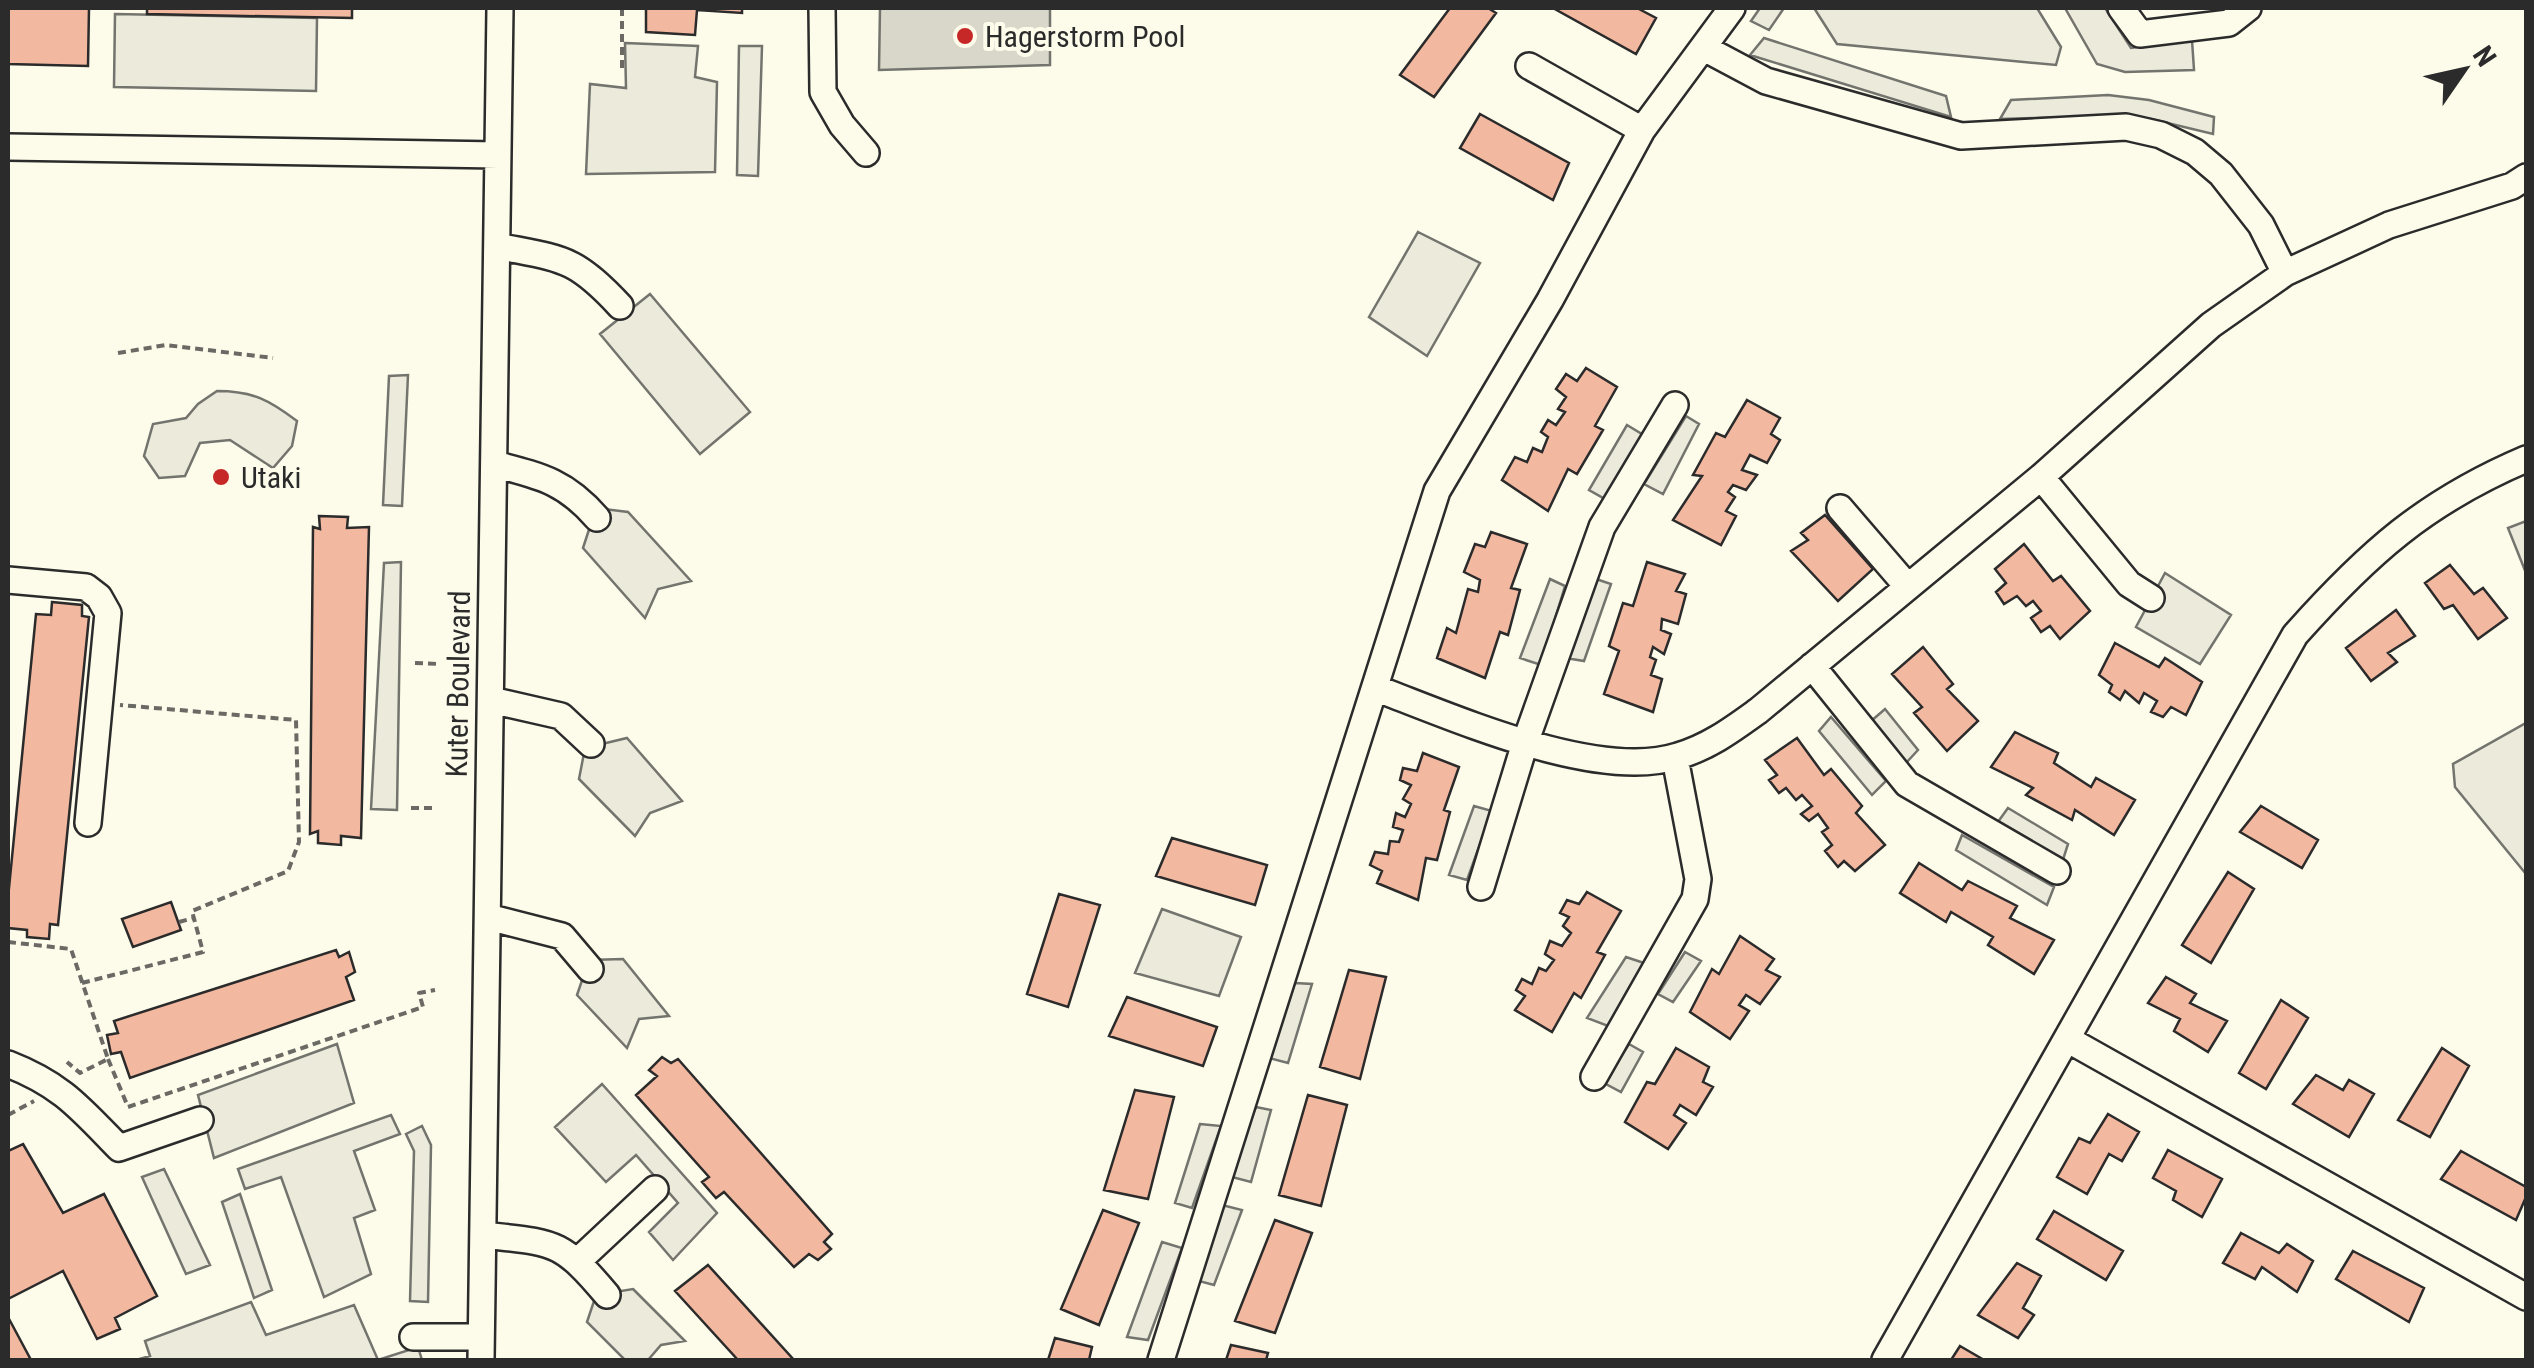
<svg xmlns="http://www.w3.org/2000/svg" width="2534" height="1368" viewBox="0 0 2534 1368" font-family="'Roboto Condensed',sans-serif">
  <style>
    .green { fill: #ecebdb; stroke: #74746e; stroke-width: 2.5 }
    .parking { fill: #eceadb; stroke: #74746e; stroke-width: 2.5 }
    .water { fill: #d8d7c9; stroke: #74746e; stroke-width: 2.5 }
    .building { fill: #f2b8a0; stroke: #2b2b2b; stroke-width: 2.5 }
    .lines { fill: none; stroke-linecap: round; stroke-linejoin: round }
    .minor-casing { stroke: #2b2b2b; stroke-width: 30 }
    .path { stroke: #6a6964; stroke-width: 4; stroke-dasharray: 8 5; stroke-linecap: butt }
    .minor { stroke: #fdfbea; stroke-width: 25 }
    .poi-dot { fill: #c62828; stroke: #fdfbea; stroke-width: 4 }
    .labels { text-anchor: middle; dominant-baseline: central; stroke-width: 8; stroke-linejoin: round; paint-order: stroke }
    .poi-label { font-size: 30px; fill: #2b2b2b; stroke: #fdfbea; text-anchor: start }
    .street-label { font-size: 30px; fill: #2b2b2b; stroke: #fdfbea }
  </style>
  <rect width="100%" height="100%" fill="#fdfbea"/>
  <path class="green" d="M1418,232l62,31 -53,93 -58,-39z
    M217,391c36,0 52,9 80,30l-5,25 -19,22 -43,-28 -30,3 -15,33 -26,2 -15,-22 9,-32 33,-6 12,-14z
    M2526,723v151l-71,-87 -2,-23z"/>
  <path class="parking" d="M1760,8h24l-15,22 -18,-9z
    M1814,8h223l24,39 -5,18 -219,-21z
    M2065,8h40l26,40 61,-8 2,30 -69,2 -28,-8z
    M115,14l202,4 -1,73 -202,-4z
    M1764,38l182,58 5,21 -201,-62z
    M625,43l73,3 -3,31 22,5 -2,90 -129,2 4,-90 36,4z
    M739,46h23l-4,130 -21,-1z
    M2108,95l41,5 65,17 -1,17 -62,-15 -38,-3 -113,3 11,-19z
    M650,294l100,118 -50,42 -100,-120z
    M408,375l-6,131 -19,-1 6,-129z
    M1686,416l13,8 -36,70 -19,-10z
    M1627,425l18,11 -40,63 -16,-9z
    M596,508l32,4 63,69 -33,8 -13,29 -62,-70z
    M2526,521v52l-18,-45z
    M401,562l-4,248 -26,-1 13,-246z
    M2165,573l66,42 -31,49 -64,-37z
    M1550,579l15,7 -24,79 -21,-7z
    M1596,579l15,5 -27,77 -18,-3z
    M1885,709l33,41 -13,14 -35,-42z
    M1831,717l55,64 -14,14 -53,-64z
    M627,738l55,63 -32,12 -15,23 -56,-57 6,-31z
    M1474,806l18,5 -25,69 -18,-5z
    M2008,808l60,36 -6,19 -67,-37z
    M1962,835l92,52 -7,18 -91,-55z
    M1162,909l79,28 -22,59 -84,-23z
    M1685,952l16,9 -28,41 -15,-8z
    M1626,957l18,6 -36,63 -21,-8z
    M623,959l46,57 -30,3 -12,29 -50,-53 12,-35z
    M1295,983l17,1 -24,79 -19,-5z
    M337,1044l17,59 -140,55 -16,-63z
    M1629,1044l14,8 -22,40 -17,-9z
    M602,1084l115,129 -44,47 -24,-28 29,-29 -42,-48 -30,27 -51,-55z
    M1256,1107l15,3 -20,72 -23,-6z
    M391,1115l9,19 -46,17 21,59 -21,8 17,56 -47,23 -43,-120 -36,12 -7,-20z
    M1200,1124l21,2 -29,82 -17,-5z
    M422,1126l9,19 -3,157 -18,-1 4,-150 -8,-17z
    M164,1169l46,96 -24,9 -44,-97z
    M240,1194l32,96 -18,8 -32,-96z
    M1222,1205l20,5 -28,75 -19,-5z
    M1162,1242l20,6 -34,92 -21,-3z
    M633,1289l52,52 -24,4 -13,15h-23l-38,-38 9,-27z
    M251,1302l15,33 88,-30 24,55 40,-13 4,13h-286l14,-4 -5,-15z"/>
  <path class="water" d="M880,8h170v57l-171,5z"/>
  <path class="building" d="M8,8h81l-1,58 -80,-2z
    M147,8h205v10l-205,-4z
    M646,8h96v5l-45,-3 -2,25 -49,-3z
    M1450,8h38l8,5 -62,84 -34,-22z
    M1553,8h84l19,10 -20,36z
    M1480,114l89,49 -16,37 -93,-52z
    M1586,368l31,19 -22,39 8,4 -26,44 -9,-5 -20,42 -46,-31 13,-23 12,5 6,-14 9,4 6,-15 -7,-5 7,-12 8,5 9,-13 -7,-3 8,-12 -10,-8 10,-15 11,7z
    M1747,400l33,18 -9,16 9,6 -13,23 -17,-8 -8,15 15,5 -11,15 -13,-5 -5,7 7,5 -9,14 10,5 -15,29 -48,-25 29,-44 -9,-1 23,-42 9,4z
    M1825,515l48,54 -35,32 -47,-50 17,-11 -7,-7z
    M319,516l29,1 -1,11 22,-1 -8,311 -20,-2v9l-23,-2v-12l-8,3 3,-307 7,2z
    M1491,532l36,12 -16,44 9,2 -12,45 -8,-3 -15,46 -48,-20 10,-30 9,5 12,-44 10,3 2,-12 -16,-8 11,-28 10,3z
    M2024,544l29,37 8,-5 29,35 -30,28 -10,-13 -9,6 -10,-14 10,-7 -8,-10 -7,5 -9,-10 -13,8 -8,-12 10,-9 -11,-14z
    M1647,562l38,12 -9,17 10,3 -8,30 -16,-5 -1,11 10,4 -7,20 -11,-7 -3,10 6,3 -5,15 11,4 -9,33 -49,-18 15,-43 -10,-5 14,-43 10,3z
    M2450,565l24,29 9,-6 24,30 -29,21 -25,-34 -9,4 -19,-26z
    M52,602l30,3v11l7,1 -31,308 -8,-1 -1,15 -22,-2v-7l-19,-2v-30l28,-284 15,1z
    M2396,610l19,26 -27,17 9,9 -26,19 -25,-33z
    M2115,643l44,24 6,-9 37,24 -16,33 -15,-8 -8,10 -12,-5 6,-11 -13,-8 -5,10 -14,-12 -5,9 -11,-8 3,-7 -13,-10z
    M1923,647l30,37 -6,5 31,32 -31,30 -33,-38 8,-6 -30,-33z
    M2015,732l43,21 -4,10 37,24 5,-9 39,22 -21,35 -39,-25 -3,10 -46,-25 7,-7 -42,-21z
    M1797,738l27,37 7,-6 31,37 -6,7 29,32 -30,26 -11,-10 -6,6 -13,-16 7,-6 -10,-13 6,-4 -10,-14 -9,7 -8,-7 11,-8 -10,-11 -6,5 -10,-12 -7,5 -10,-13 8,-5 -12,-15z
    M1423,753l36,14 -15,43 6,2 -13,48 -11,-2 -8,42 -41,-17 5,-12 -12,-6 5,-13 13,2 2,-13 9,1 4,-12 -10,-3 3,-14 9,4 6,-13 -8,-5 8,-14 -11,-5 3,-12 14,3z
    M2261,806l57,34 -16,28 -62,-36z
    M1172,838l95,27 -12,40 -99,-29z
    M1919,863l43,27 6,-9 49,25 -7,12 44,22 -20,34 -46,-29 5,-8 -42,-25 -5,10 -46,-29z
    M2228,872l26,17 -43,74 -29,-18z
    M1587,892l34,19 -24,41 8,3 -24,43 -7,-5 -22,39 -37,-22 10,-14 -9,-6 6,-11 10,5 7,-16 7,3 8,-11 -9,-6 5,-13 12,5 9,-13 -8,-7 6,-9 -9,-4 7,-13 12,4z
    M1059,894l41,11 -32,102 -41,-13z
    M171,902l10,28 -48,17 -11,-28z
    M1740,936l34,23 -8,11 14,7 -20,27 -14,-9 -7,10 10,6 -19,28 -40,-27 22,-43 7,5z
    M336,950l3,7 10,-5 6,20 -9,5 8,23 -224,78 -9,-26 -10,2 -4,-19 11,-2 -4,-12z
    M1349,970l37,7 -26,102 -40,-12z
    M2166,977l30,17 -6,9 37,18 -19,31 -34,-21 6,-12 -32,-16z
    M1127,997l90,30 -14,39 -94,-30z
    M2281,1000l27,18 -42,71 -27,-16z
    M1676,1048l33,19 -6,15 10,5 -17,28 -16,-10 -6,10 12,8 -18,26 -43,-27 22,-40 8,2z
    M2442,1048l27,18 -39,71 -32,-17z
    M662,1057l9,6 7,-4 154,175 -8,8 7,7 -13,11 -9,-6 -15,13 -70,-75 -8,6 -14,-16 7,-5 -73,-82 21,-19 -8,-6z
    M2316,1075l27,15 6,-10 25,14 -25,43 -56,-33z
    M1135,1090l39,7 -26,102 -44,-9z
    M1308,1095l39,10 -26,101 -42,-11z
    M2108,1114l31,18 -17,29 -13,-7 -22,40 -30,-17 22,-39 11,5z
    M23,1144l40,69 41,-19 53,102 -42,22 5,11 -23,10 -34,-68 -55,28v-148z
    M2168,1150l54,29 -20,38 -29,-17 3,-9 -23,-13z
    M2461,1151l65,36v10l-10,23 -75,-41z
    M1103,1210l36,13 -40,102 -38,-16z
    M2054,1211l69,40 -17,29 -69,-41z
    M1275,1220l37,13 -37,100 -40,-12z
    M2241,1233l38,20 8,-9 26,17 -16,31 -35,-25 -7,12 -32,-16z
    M2353,1251l71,37 -15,34 -73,-43z
    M2017,1263l24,13 -18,32 11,7 -16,23 -40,-23z
    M708,1265l86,95h-56l-63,-69z
    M8,1317l23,43h-23z
    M1055,1338l37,9 -3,13h-41z
    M1231,1345l37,8 -2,7h-40z
    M1960,1346l24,14h-33z"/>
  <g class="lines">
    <g class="minor-casing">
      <path id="minor" d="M822,8l1,84 19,33 24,28
        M2121,8l19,26 89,-11 19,-15
        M1704,48l62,33 195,55 165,-9 35,8 34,17 26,22 40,51 24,48
        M1529,66l113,64
        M8,147l490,8
        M497,246c64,13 77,10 123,60
        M494,464c46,12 71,17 103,54
        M2041,477l88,107 22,14
        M1840,508l68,79
        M8,580l78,7 13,10 9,16 -20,210
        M1812,666l95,118 150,87
        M1375,688c78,29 222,94 303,68 31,-9 55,-27 80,-45l283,-234 170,-152 74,-52 104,-48 123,-39 14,-9
        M491,700l70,16 30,28
        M1481,887l44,-144 77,-216 73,-122
        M488,917l74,19 28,33
        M2067,1039l459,258
        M8,1064c54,21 72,44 111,84l81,-28
        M1594,1077l101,-178 3,-20 -23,-121
        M483,1235c71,8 77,4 124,60
        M578,1261l77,-72
        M413,1337h68
        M481,1360l19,-1352
        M1161,1360l276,-869 113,-191 92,-170 90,-122
        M1885,1360l410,-725c73,-82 130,-133 231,-176"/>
    </g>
    <path class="path" d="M622,8v60
      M118,353l48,-8 107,13
      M415,663l24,1
      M411,808h25
      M179,922l15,-4
      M8,942l63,7 37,110 -28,14 -13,-11
      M82,983l121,-31 -11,-41 96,-40 11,-29 -3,-122 -176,-15
      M108,1059l20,48 295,-100 -4,-14 16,-3
      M8,1115l26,-14"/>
    <use href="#minor" class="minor"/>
  </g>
  <g class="poi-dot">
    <circle cx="965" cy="36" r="10"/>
    <circle cx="221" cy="477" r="10"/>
  </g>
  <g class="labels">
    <g class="poi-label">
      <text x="985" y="36">Hagerstorm Pool</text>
      <text x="241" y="477">Utaki</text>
    </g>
    <g class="street-label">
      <text transform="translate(458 684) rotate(-89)">Kuter Boulevard</text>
    </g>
  </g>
  <rect width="2534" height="1368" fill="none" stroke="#2b2b2b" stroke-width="20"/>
  <g transform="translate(2464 70) rotate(56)" stroke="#fdfbea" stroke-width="8" paint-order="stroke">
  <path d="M0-8L18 38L0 25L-18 38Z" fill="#2b2b2b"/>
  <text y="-15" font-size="28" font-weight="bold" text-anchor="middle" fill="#2b2b2b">N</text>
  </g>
</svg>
